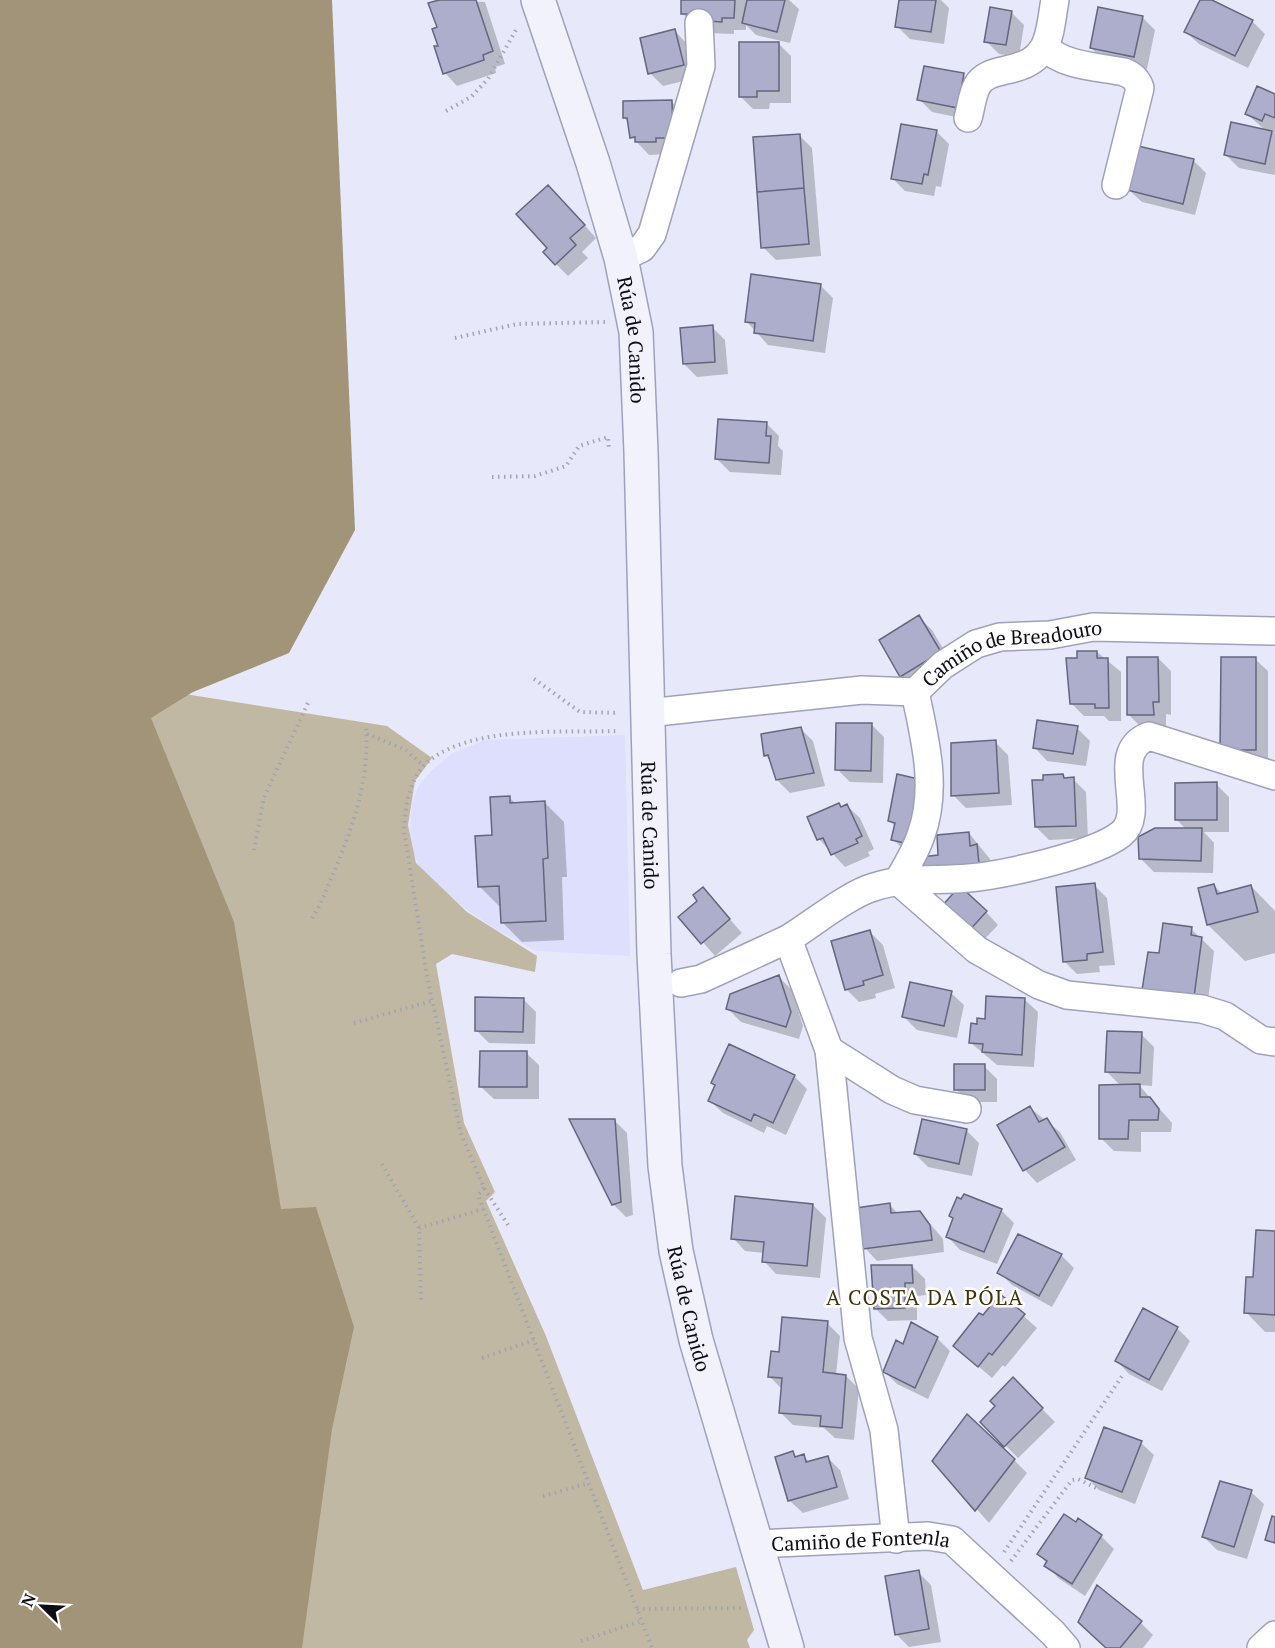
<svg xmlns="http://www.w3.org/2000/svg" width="1275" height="1648" viewBox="0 0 1275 1648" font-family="'PT Serif',serif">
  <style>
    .built { fill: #dddffc }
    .green { fill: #c1b8a3 }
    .water { fill: #a19478 }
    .shadow { fill: #0003 }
    .building { fill: #acaecb; stroke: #64667e; stroke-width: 1.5 }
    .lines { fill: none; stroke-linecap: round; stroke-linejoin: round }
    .minor-casing { stroke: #9fa1bc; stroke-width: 30 }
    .secondary-casing { stroke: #9fa1bc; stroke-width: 36 }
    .path { stroke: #a3a4b2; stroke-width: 4; stroke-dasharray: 1.5 4.5; stroke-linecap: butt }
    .minor { stroke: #fff; stroke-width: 27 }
    .secondary { stroke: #f1f2fb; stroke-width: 33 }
    .labels { text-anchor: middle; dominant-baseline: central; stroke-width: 5; stroke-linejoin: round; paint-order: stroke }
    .street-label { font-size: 20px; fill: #0d0d16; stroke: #fff }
    .neighbourhood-label { font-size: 21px; letter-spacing: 1.5px; fill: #433209; stroke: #fff }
  </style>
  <rect width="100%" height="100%" fill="#e7e9fa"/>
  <path class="built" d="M625,735l5,221 -94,-5 -41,-22 -35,-24 -31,-23 -7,-10 -8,-17 -4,-21 2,-32 7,-17 12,-14 22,-18 32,-13z"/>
  <path class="green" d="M2,665l385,61 45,32 -17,23 -7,44 8,38 51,49 70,44 -2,16 -83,-18 -16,10 28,159 31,69 -9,9 60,135 97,254 93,-23 18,63 -7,10 3,8h-588l-162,-982z"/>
  <path class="water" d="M0,0h332l23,530 -66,123 -96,39 -42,26 83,204 47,287 35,-2 38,120 -22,102 -30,219h-302z"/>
  <path class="shadow" d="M440,0l45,2 20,62 -10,3 1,6 -39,13 -12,-13 -5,-26z
    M683,0h106l10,9 -9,34 -34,-8 -10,-10v5h-12v4l-27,-1 -12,-7 -13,-13z
    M901,0h40l8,8 -5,36 -34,-5 -13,-13z
    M1201,0h7l44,21 13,13 -17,34 -49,-24 -13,-12z
    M1011,12l13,13 -5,32 -20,-3 -13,-13z
    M1142,17l13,13 -8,39 -43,-9 -13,-12z
    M675,31l12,13 9,34 -33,8 -13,-13z
    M778,43l13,13v47h-21l-1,6h-16l-13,-13z
    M963,75l13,13 -6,32 -38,-8 -13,-13z
    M1275,95v80l-36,-7 -13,-13 40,-24 -19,-17z
    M672,102l12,13 -16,39 -19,1 -17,-18 -3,-15 -5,-4z
    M936,131l13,13 -8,43 -5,-1 -2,10 -29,-5 -13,-13z
    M799,135l13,13 9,108 -45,4 -13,-13z
    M1193,160l13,13 -11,42 -53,-13 -13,-12z
    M561,199l35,39 -14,14 6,6 -20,18 -12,-12 -7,-16z
    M820,285l13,13 -8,55 -57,-8 -21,-23z
    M712,327l13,13 3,34 -31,3 -13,-13z
    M766,423l13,13 -1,10 5,5 -2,24 -51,-3 -13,-13z
    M919,617l13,13 21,35 -39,23 -13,-12z
    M1097,652l24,20v49h-12l-5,-5h-20l-13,-13 7,-43z
    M1158,658l13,13v44l-5,-1v13h-25l-13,-13z
    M1255,659l13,12v92l-34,-1z
    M872,725l12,12 -1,46 -33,-1 -13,-13z
    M800,728l13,13 12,45 -35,7 -13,-13 -5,-18 -7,-7z
    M1077,728l13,13 -4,25 -39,-5 -12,-13z
    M995,742l13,13 4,50 -46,3 -13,-13z
    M1063,776l3,4 7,-1 13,13 2,46 -39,2 -13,-13 9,-46z
    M1216,784l13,13v35h-25l10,11 -1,30 -59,-1 -13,-13 46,-29 -10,-10z
    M935,794l-9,64 14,-2 29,-23 21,26 2,27 -86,-34 -13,-13 3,-12 -6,-6z
    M509,797l7,7 29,-1 19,19 3,55h-5l2,63 -42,2 -20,-20v-16h-3l-20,-20 14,-49z
    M847,806l13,12 14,31 -6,3 2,4 -25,11 -26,-28 23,-31z
    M1094,885l13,13 8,67 -16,1 1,6 -23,2 -13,-13z
    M1214,885l8,9 29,-8 24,25v42l-30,8 -37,-36z
    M703,889l39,44 -27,23 -34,-39 19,-16z
    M986,912l12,13 -19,20 -25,-23z
    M1191,929l23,22 -7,58 -47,-54z
    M870,932l13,13 12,43 -20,6 1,4 -17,4 -13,-13z
    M779,977l13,13 11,36 -4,13 -58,-17 -13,-13z
    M951,993l13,12 -7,33 -40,-8 -13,-13z
    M523,999l13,13 -1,32 -46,-1 -12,-12z
    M1025,1000l13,12 -4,55 -37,-2 -26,-22 8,-18z
    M1141,1034l13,13 -2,39 -13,-1 33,38 -1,9h-30v20l-27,-1 -13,-13 20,-52 -15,-15z
    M526,1053l13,12v34h-45l-13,-12z
    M984,1066l13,13v23h-28l-13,-13z
    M794,1076l13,13 -21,46 -19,-9 -3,7 -41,-20 -13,-12z
    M1030,1108l30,24 16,28 -39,23 -12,-13 -26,-44z
    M614,1120l13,13 6,82 -7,2 -13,-13z
    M966,1130l13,13 -7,33 -44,-9 -13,-13z
    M813,1205l13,13 -6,60 -44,-4 -12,-13v-8l-19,-2 -12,-13z
    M890,1205l8,9 22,-2 23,27 1,13 -67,9 -12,-13z
    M1001,1210l13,13 -17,41 -37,-14 -12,-13 6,-17 -3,-4z
    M1275,1233v99h-10l-19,-20 9,-33z
    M1061,1255l13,13 -22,39 -40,-22 -13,-13z
    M912,1266l13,13 1,16 -9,1v24l-29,1 -13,-13z
    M1001,1296l36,32 -32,39 -2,-2 -11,13 -37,-32z
    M827,1323l13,13 -4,39 10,1 13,13 -5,51 -19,-2 -11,-10 -31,-3 -13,-13 2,-23 -12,-12 10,-23z
    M912,1324l26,15 12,12 -22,48 -31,-15 -13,-13 20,-25z
    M1177,1328l13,13 -28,50 -33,-17 -12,-13z
    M1013,1380l42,42 -37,36 -36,-36 15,-16z
    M1141,1443l13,12 -19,49 -36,-14 -13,-13z
    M793,1453l5,5 6,-2 6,7 17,-6 13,13 9,29 -46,14 -13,-12 -13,-43z
    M1014,1460l13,13 -38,50 -55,-62z
    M1251,1492l13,12 -17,55 -30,-9 -13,-13z
    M1077,1524l24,12 13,13 -29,47 -27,-18 -19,-24z
    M918,1572l13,13 10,57 -32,5 -12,-12z
    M1141,1623l12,12 -10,13h-36z"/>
  <path class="building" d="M439,0h37l17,51 -10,4 1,5 -41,14 -9,-28h4l-6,-17 5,-2 -9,-24z
    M681,0h54l-1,18h-12v4l-29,-2v-6h-12z
    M747,0h38l-8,32 -35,-9z
    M899,0h37l-5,32 -36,-5z
    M1200,0h12l41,20 -18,36 -51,-24z
    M990,7l22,4 -6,34 -22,-3z
    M1098,7l45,9 -9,41 -44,-9z
    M675,29l9,36 -36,9 -8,-36z
    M739,42h40v49h-22v6h-18z
    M924,66l40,7 -6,35 -41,-8z
    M1257,86l18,8v24l-10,-4 -3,7 -17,-7z
    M672,100l1,38h-17v4h-21v-5l-5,1 -3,-20h-4v-17z
    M1231,122l41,9 -7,33 -41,-9z
    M901,124l36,6 -9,45 -4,-1 -2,10 -31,-5z
    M800,134l4,54 -47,4 -4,-55z
    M1138,146l56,13 -11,45 -56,-14z
    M548,185l37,40 -15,13 6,7 -21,20 -12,-13 4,-4 -31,-34z
    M804,188l5,56 -48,4 -4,-56z
    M751,274l70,10 -8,57 -59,-8 1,-10 -10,-1z
    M713,325l2,37 -32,2 -3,-36z
    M718,419l49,3 -1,14h5l-2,27 -54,-4z
    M919,615l22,37 -41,25 -21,-37z
    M1077,651h20v7h11l1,50h-14v-4h-25l-4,-46h11z
    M1127,657h31l1,45h-6l1,13h-27z
    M1221,657h35v93h-36z
    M1037,720l41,6 -5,28 -40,-6z
    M836,723h36l-1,48 -36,-1z
    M801,727l13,46 -38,7 -8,-25 -4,1 -3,-22z
    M996,740l3,53 -48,3v-53z
    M897,774l26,6 -9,65 -23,-5 4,-17 -7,-2z
    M1063,774l1,4 10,-1 2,49 -41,1 -3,-47h11v-5z
    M1217,782v38h-42v-37z
    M510,796v7l35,-2 3,57 -5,1 3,62 -45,2 -2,-37 -21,1 -3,-51 17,-1 -2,-38z
    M839,803l2,4 6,-3 15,32 -6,3 2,4 -27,12 -8,-17 -6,2 -10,-23z
    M1155,828h47l-1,33 -62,-2 -1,-22z
    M969,832l1,14 7,-2 3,29 -67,6 8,-22 17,-2 -1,-20z
    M1095,883l8,69 -16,2v6l-24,2 -7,-75z
    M1214,884l3,10 34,-9 7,27 -51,13 -9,-37z
    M960,886l27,25 -21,23 -27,-25z
    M703,887l27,32 -29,25 -23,-27 19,-16 -4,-6z
    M1163,923l29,4 -1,8 11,2 -8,60 -52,-7 6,-38 11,1z
    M870,930l13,45 -20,6 1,4 -19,5 -14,-49z
    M779,975l12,37 -5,15 -60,-18 4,-15z
    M910,982l42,9 -8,35 -42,-9z
    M986,996l39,2 -3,57 -40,-3 1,-8 -14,-1 2,-20 6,1v-6l8,1z
    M475,997l49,1 -1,34 -48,-1z
    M1107,1031l35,1 -2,41 -35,-1z
    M729,1044l66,31 -22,48 -19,-9 -3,7 -43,-20 7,-16 -4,-2z
    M480,1051h47v36h-48z
    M954,1064h31v26h-31z
    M1140,1084v13h10l9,12 -1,11h-29l-1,19h-29v-54z
    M1030,1106l9,16 8,-4 18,29 -42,24 -26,-46z
    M569,1119h46l6,83 -9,3z
    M922,1119l45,10 -8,35 -45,-10z
    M964,1194l38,15 -18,43 -38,-15 7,-19 -4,-2 8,-19 4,2z
    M735,1196l78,8 -6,62 -45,-4 2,-20 -33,-3z
    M890,1203l1,10 29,-2 10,14 2,15 -69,9 -7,-41z
    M1256,1230l19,1v84l-31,-2 2,-36h7z
    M1018,1234l44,20 -23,42 -42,-23z
    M871,1265h41l1,18h-8v25l-31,1z
    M1000,1294l25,20 -33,41 -3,-2 -11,14 -25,-21 26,-33 4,2z
    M1143,1308l35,19 -29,53 -34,-19z
    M782,1317l46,4 -5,51 23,3 -4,53 -22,-2 1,-10 -42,-3 3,-35 -14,-1 3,-26 8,1z
    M911,1322l27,15 -23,51 -32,-16 13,-32 7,4z
    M1013,1377l30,31 -39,39 -24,-25 15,-16 -5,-5z
    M967,1414l48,45 -40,52 -43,-50z
    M1104,1427l38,14 -20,51 -37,-14z
    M793,1451l2,6 9,-3 2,8 22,-6 9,31 -49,14 -13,-44z
    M1220,1481l32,9 -18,57 -32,-10z
    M1064,1514l12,8 2,-4 24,17 -30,49 -28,-18 3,-5 -10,-7z
    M1272,1516l3,1v26l-10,-3z
    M919,1570l10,59 -34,6 -10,-59z
    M1097,1585l45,36 -22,27h-14l-28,-26z"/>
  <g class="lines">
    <g class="minor-casing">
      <g id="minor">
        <path d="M1045,47c17,19 55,20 79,25 8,3 13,7 16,16l-24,97"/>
        <path d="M968,118c3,-10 4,-23 9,-32 11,-22 48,-9 66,-37 8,-12 9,-34 12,-49"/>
        <path d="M621,258l21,-10 10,-14 49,-168 -2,-43"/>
        <path id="s1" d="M648,713l214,-23 53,2 28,-27 33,-21 24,-7 50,-2 43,-8 182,4"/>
        <path d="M898,881l79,69 62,35 28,10 135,14 23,7 36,24 14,2"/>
        <path d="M898,881c8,-14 18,-30 23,-46 17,-46 4,-96 -6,-143"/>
        <path d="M681,983l20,-4 87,-40"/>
        <path d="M829,1050l63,40 23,10 52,9"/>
        <path d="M896,1539l-12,-109 -26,-92 -29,-288 -41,-111c23,-14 61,-45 86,-52 30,-10 64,-6 95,-9 34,-3 126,-23 152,-44 28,-22 -15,-82 28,-98l126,40"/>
        <path id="s2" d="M756,1544l172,-8 24,4 101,93 13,15"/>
        <path d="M1261,1648l14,-13"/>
      </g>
    </g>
    <g class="secondary-casing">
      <g id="secondary">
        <path id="s3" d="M538,0l55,163 28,95 15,74 5,120 13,502 11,212 11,85 20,89 91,308"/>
      </g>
    </g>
    <path class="path" d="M446,111l25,-14 17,-18 28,-49
      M455,338l62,-14 88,-2
      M492,477l43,-1 31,-10 13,-20 29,-9 1,13
      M534,679l46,33 39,1
      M367,734l37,15 20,17
      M254,850l10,-53 44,-94
      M312,918c10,-14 15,-31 22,-46 20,-48 36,-94 32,-148
      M354,1023l78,-22
      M382,1164l37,64 2,75
      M484,1188l-6,7 174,453
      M508,1225l-24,-37 -23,-54 -34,-158 -23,-145c1,-24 5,-55 26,-71 46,-35 133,-27 189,-29
      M419,1228l64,-19
      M482,1358l52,-18
      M543,1496l46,-13
      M1004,1552l120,-179
      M1011,1561l61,-81 6,-1 22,11
      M637,1609l107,-1
      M581,1641l60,-20"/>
    <use href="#minor" class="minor"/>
    <use href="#secondary" class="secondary"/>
  </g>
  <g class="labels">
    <g class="street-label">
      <text stroke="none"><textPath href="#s3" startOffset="354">Rúa de Canido</textPath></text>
      <text stroke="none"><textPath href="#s1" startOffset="378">Camiño de Breadouro</textPath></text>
      <text stroke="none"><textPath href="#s3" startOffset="840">Rúa de Canido</textPath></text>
      <text stroke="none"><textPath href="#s3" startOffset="1326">Rúa de Canido</textPath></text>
      <text stroke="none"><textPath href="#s2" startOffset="105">Camiño de Fontenla</textPath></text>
    </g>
    <g class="neighbourhood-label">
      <text x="925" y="1297">A COSTA DA PÓLA</text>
    </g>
  </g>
  <g transform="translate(42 1606) rotate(294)" stroke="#ffffff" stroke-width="4.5" paint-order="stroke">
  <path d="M0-4.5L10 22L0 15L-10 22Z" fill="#0d0d16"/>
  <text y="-9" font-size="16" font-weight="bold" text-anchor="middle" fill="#0d0d16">N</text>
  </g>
</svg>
